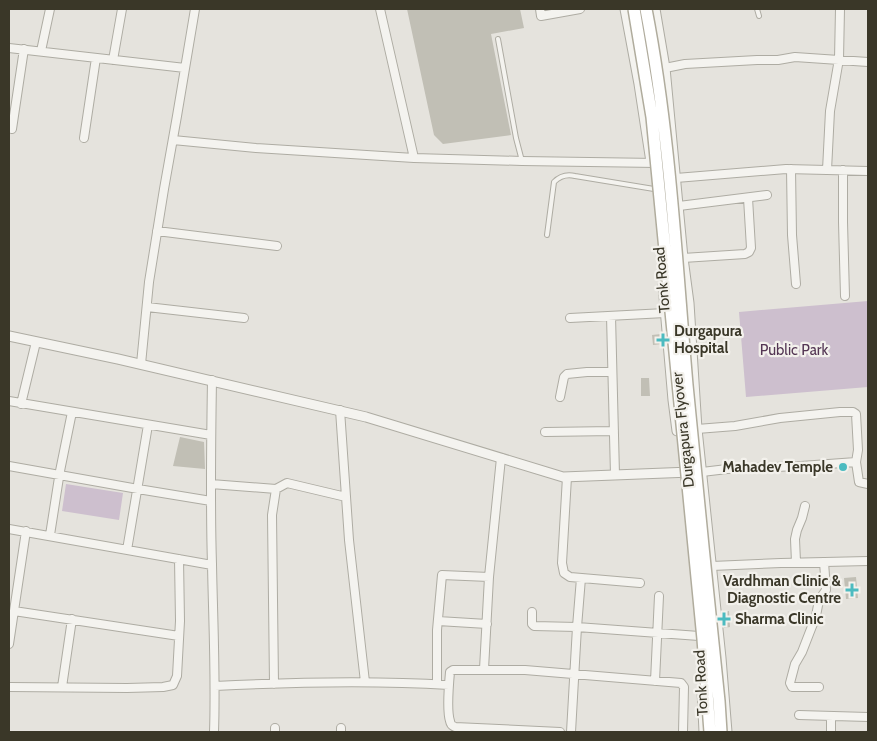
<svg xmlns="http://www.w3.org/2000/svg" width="877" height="741" viewBox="0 0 877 741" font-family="Cabin,sans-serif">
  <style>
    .green { fill: #cdbfce }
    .building { fill: #c1bfb5 }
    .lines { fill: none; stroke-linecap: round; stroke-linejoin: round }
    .service-casing { stroke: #aeaca3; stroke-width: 6 }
    .minor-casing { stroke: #aeaca3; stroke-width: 10 }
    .tertiary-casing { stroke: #aeaca3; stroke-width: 11 }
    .service { stroke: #f4f3ef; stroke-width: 4 }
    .minor { stroke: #f4f3ef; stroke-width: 8 }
    .tertiary { stroke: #f4f3ef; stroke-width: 9 }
    .primary-bridge-casing { stroke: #b0ac9d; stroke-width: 14; stroke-linecap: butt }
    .primary-bridge { stroke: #fff; stroke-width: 11 }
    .poi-dot { fill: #4cbbc0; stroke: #f3f1ec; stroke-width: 2 }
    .labels { text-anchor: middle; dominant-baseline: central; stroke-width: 4.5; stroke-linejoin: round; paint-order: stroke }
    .street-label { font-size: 15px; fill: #3a3728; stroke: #f3f1ec }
    .poi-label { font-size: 15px; font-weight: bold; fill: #3a3728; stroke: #f3f1ec; text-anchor: start }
    .park-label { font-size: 15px; fill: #543654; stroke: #f3f1ec }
  </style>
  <rect width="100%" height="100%" fill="#e5e3dd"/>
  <path class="green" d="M868,301v86l-122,10 -7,-85z
    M66,484l57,9 -4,27 -57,-9z"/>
  <path class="building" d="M407,9h113l4,19 -33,6 20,101 -68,9 -9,-9z
    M661,334l1,10 -9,1 -1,-10z
    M641,378h8l1,18h-9z
    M180,437l24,5 1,27 -32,-3z
    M856,577l2,21 -12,1 -2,-21z
    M729,611l1,16 -6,1 -2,-16z"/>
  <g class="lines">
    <g class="service-casing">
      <path id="service" d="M757,9l2,7
        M498,39l18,99 6,23
        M547,235l7,-53c6,-6 13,-8 21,-6l79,13"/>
    </g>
    <g class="minor-casing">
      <path id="minor" d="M380,9l34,149
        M540,9l1,7 39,-7
        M9,48l176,20
        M41,51l9,-42
        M113,60l9,-51
        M665,68l20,-4 72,-4h21l17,-3 73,5
        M12,129l12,-80
        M84,138l12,-80
        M173,140l83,8 158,10 108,3 135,2
        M791,169l1,66 4,49
        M827,170l3,-59 9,-52 1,-50
        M843,170v52l2,74
        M676,178l110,-9 82,2
        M679,206l88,-11
        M157,231l120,15
        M683,258l62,-4 4,-2 2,-4 -3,-50
        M147,307l97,11
        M611,316l4,159
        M570,318l95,-5
        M141,364l8,-82 15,-93 13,-73 18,-107
        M212,380c-1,62 -2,123 0,184 1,56 4,112 2,168
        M560,397l4,-20 3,-3 20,-2h25
        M9,401l202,34
        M21,404l15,-62
        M340,410l9,130 16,142
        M697,429l38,-3 45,-8 60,-6h13l3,2 2,36 -2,12
        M545,432l69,-1
        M9,466l129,23 73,12
        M702,472l25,-3 74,-3 55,-4 3,20 9,2
        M567,477l-5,86 2,10 6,4 70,6
        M211,484l65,5
        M9,529l203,36
        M50,535l10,-64 12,-59
        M127,550l21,-125
        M796,562l-1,-23 2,-9 5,-12 3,-12
        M712,566l69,-3 87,-2
        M14,611l165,25
        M532,612v12l2,2 43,1 122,9
        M438,621l49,3
        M9,644l17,-113
        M484,669l5,-92 12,-119
        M655,681l4,-85
        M274,684l-2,-169 4,-26 11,-6 59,14
        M437,684v-54l5,-55 47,2
        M215,686c78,-4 156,-6 234,-1
        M9,687l118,1 36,-1 10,-2 4,-9 3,-55 -1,-62
        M62,687l10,-68
        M819,687h-27l-2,-4 5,-19 7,-12 14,-36 3,-16 7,-10 -2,-28
        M799,715l69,2
        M275,728v4
        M341,732v-4
        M560,732l-105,-5c-3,-2 -4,-1 -5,-6 -3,-9 -1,-38 0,-49l3,-2h72l156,13 3,4 -1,45
        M571,732l6,-105 4,-49
        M831,732v-16"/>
    </g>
    <g class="tertiary-casing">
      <path id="tertiary" d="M625,9l14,75 12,78
        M655,9l10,59 18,190 6,45 8,126 24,229 6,74
        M663,285l10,115 4,31
        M9,336l109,23 248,58 197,60 128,-5
        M702,690l2,42"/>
    </g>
    <use href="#service" class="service"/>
    <use href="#minor" class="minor"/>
    <use href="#tertiary" class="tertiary"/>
    <g class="primary-bridge-casing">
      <path id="primary-bridge" d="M634,9l18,108 51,522 7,93
        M646,9c24,124 30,250 41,376 10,105 21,211 32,316l2,31"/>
    </g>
    <use href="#primary-bridge" class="primary-bridge"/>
  </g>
  <g class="poi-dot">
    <path d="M660.5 332.5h5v5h5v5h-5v5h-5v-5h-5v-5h5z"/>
    <circle cx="843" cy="467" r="5"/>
    <path d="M849.5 582.5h5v5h5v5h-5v5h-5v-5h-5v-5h5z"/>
    <path d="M721.5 611.5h5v5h5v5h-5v5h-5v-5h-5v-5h5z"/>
  </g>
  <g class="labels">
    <g class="street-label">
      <text transform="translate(662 280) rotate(-95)">Tonk Road</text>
      <text transform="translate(683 430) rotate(-96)">Durgapura Flyover</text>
      <text transform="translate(701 683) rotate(-93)">Tonk Road</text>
    </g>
    <g class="poi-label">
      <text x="674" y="331">Durgapura<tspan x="674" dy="17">Hospital</tspan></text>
      <text x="833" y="467" text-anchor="end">Mahadev Temple</text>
      <text x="841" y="581" text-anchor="end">Vardhman Clinic &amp;<tspan x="841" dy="17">Diagnostic Centre</tspan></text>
      <text x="735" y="619">Sharma Clinic</text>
    </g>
    <g class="park-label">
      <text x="794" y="350">Public Park</text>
    </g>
  </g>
  <rect width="877" height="741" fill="none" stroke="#3a3728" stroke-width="20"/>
</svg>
